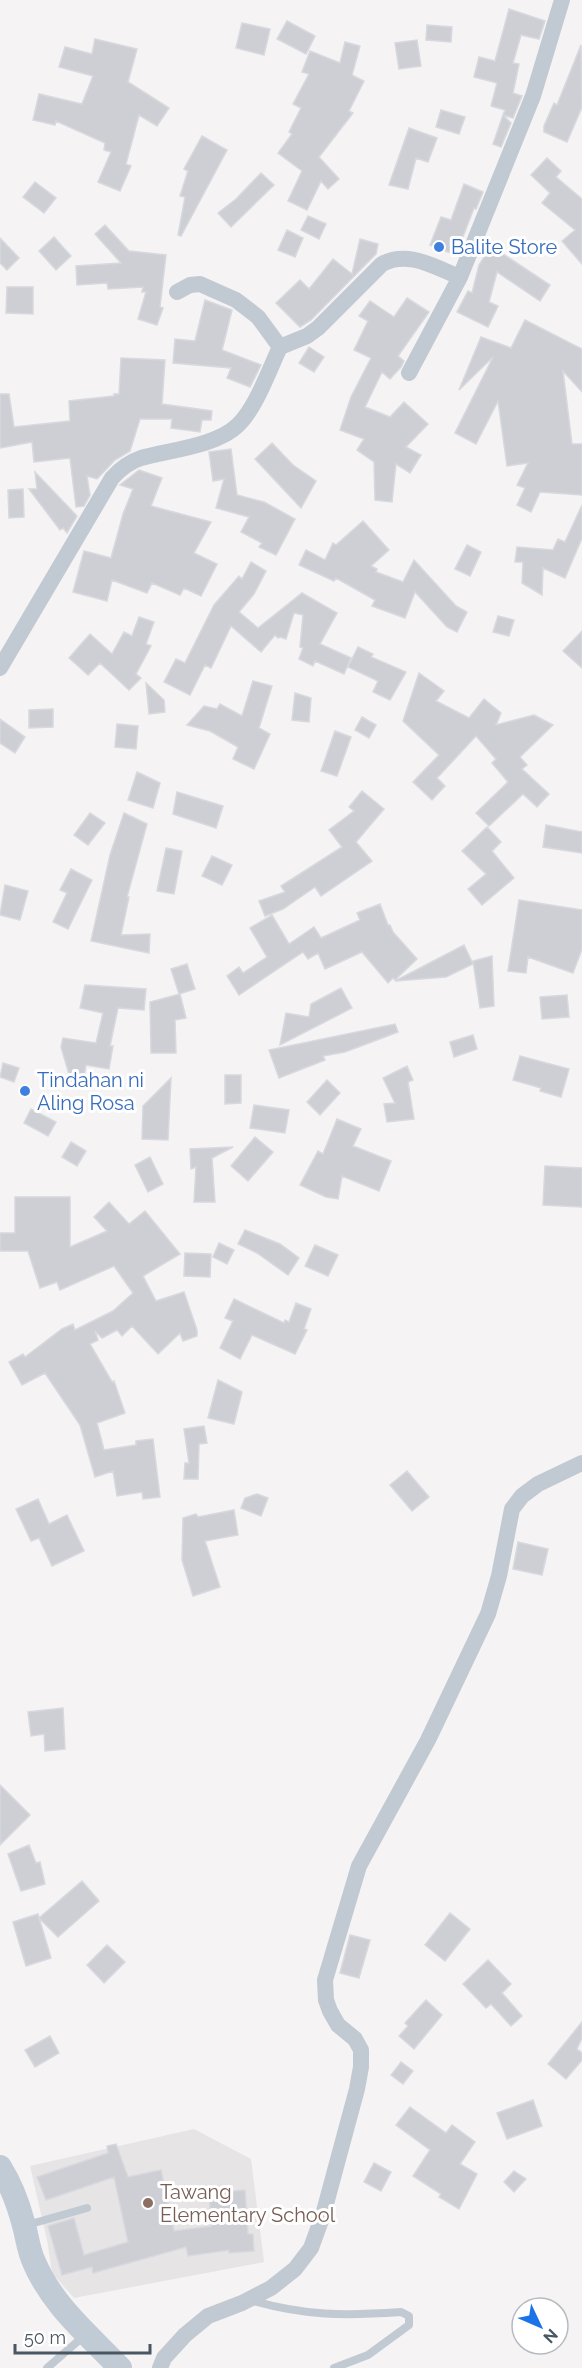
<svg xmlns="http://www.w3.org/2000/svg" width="582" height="2368" viewBox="0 0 582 2368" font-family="Raleway,sans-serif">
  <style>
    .education { fill: #e6e4e5 }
    .building { fill: #cdcfd5; stroke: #d7d9de; stroke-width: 1.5 }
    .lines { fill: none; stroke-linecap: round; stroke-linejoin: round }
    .service { stroke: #c1cad2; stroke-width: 8 }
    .minor { stroke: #c1cad2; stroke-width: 16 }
    .secondary { stroke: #c1cbd6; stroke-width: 24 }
    .shop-dot { fill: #3f7fe0; stroke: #fff; stroke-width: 2 }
    .education-dot { fill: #8d6e63; stroke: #fff; stroke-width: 2 }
    .labels { text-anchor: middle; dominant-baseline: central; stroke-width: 6; stroke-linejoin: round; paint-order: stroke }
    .shop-label { font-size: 20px; fill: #366cbe; stroke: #fff; text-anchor: start }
    .education-label { font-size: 20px; fill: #785e54; stroke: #fff; text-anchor: start }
  </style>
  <rect width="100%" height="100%" fill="#f5f3f3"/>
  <path class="education" d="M194,2129l57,30 13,103 -190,36 -22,-25 -5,-33 -17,-74z"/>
  <path class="building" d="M509,9l36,12 -6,18 -18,-4 -8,28 6,1 -6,29 9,3 -9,22 -10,-3 2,-5 -14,-4 6,-23 -23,-6 5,-20 16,4z
    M287,21l28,15 -9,18 -29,-15z
    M242,23l28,6 -6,26 -28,-7z
    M427,25l25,2 -1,15 -25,-2z
    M95,39l42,10 -9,33 41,26 -12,18 -18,-11 -13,49 5,2 -11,25 -22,-9 13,-30 -7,-2 1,-7 -49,-22 -1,4 -22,-5 6,-26 43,10 11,-28 -34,-9 6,-20 27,7z
    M417,40l4,26 -22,3 -4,-26z
    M345,42l15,4 -8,29 12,6 -15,30 4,2 -34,44 20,22 -11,10 -7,-8 -14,29 -19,-9 14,-30 -24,-18 14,-19 -3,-2 12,-24 -8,-4 16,-30 -7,-2 8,-21 30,12z
    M581,45l1,62 -15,35 -23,-10v-6l10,-23 3,2z
    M441,110l24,7 -6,17 -23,-7z
    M503,115l8,8 -10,24 -8,-3z
    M409,128l28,10 -9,24 -12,-4 -8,31 -19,-4z
    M202,136l25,14 -46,86 -3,-1 7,-38 -5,-1 8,-25 -4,-2z
    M547,158l14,13 -5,6 26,22v65l-20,-23 13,-11 -33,-27 8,-10 -19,-18z
    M261,173l13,12 -43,42 -13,-14 18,-14z
    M35,182l21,16 -12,15 -21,-16z
    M464,184l19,8 -7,17 -2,-1 -18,47 -26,-10 11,-28 10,3z
    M308,216l18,8 -7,15 -18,-9z
    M105,225l24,26 37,4 -6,52 3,1 -6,17 -19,-6 8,-27h-4l1,-5 -35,2 -1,-6 -30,2 -1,-19 45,-3 -26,-29z
    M287,230l16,8 -8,19 -17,-7z
    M54,237l17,19 -15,14 -17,-19z
    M0,238l19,20 -12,12 -7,-7z
    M360,239l18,5 -2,10 -65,66 -11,7 -24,-24 24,-23 9,9 24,-30 19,15z
    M491,246l59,39 -10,16 -43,-29 -8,30 9,4 -10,21 -31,-15 11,-21 4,2 7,-28z
    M7,287h26v27l-27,-1z
    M407,298l22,14 -31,44 6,5 -3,6 -11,12 -8,-7 -17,35 25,10 14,-15 24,22 -22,23 15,8 -11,18 -14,-9 -4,38 -17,-2 -1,-38 -17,-12 7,-11 -24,-9 11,-33 20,-39 -17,-8 14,-29 -9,-5 11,-15 24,16z
    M205,300l27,10 -10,40 39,15 -11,22 -23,-9 4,-10 -58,-5 2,-24 20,2z
    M525,320l57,29v43l-19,-21 9,73h10v51l-42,-3 -9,20 -14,-7 8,-17 -8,-3 11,-22 -21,3 -9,-65 -22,43 -21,-11 38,-76 -34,33 22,-53 30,11z
    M309,347l15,10 -10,15 -15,-9z
    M121,358l44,2 -3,44 50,7 -1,9h-9l-2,12 -29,-4 1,-9h-32l-10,32 -15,9 -18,19 -10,-3 3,19 -6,11 -8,1 -6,-49 -36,4 -2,-20 -32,6v-54h9l5,33 56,-6 -1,-20 45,-5v-2h5z
    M272,443l21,22 23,16 -15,27 -46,-49z
    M231,449l6,46 27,7 31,17 -19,36 -17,-8 3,-4 -21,-11 8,-15 -33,-9 8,-29 -11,2 -4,-29z
    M139,470l23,8 -11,28 60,16 -17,31 23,11 -16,32 -17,-8 -4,7 -28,-12 -5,10 -35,-13 -5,21 -34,-9 11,-41 27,7 12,-44 10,-25 -13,-4z
    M35,472l42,44 -10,17 -4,-5 -3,2 -31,-41h8z
    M23,489l1,28 -15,1 -1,-28z
    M582,505v33l-17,40 -22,-10 -1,27 -20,-12 1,-21h-8l2,-15 36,3 5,-11 7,3z
    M363,521l26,29 -18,16 6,3 -1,3 27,10 11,-22 42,46 11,6 -10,20 -10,-5 -32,-35 -10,26 -33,-12 3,-6 -39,-22 -2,3 -35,-16 7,-15 19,10 8,-17 3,2z
    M467,545l14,7 -11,24 -15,-7z
    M251,562l15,9 -12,23 -15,18 19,16 44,-35 35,20 -17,31 31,14 -7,16 -29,-13 -2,5 -14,-7 4,-11 -3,-1 3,-32 -9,-2 -8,26 -6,-2 -2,1 -3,-3 -14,17 -30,-26 -20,42 -6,-3 -15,30 -26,-13 12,-23 9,4 29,-58 25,-29 3,3z
    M498,616l16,4 -5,16 -16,-4z
    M139,617l15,5 -8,22 5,2 -15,28 5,4 -12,12 -29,-27 -12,12 -19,-17 21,-24 22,20 12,-22 8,4z
    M582,631v37l-19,-17z
    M358,647l15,7 -2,3 35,15 -16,28 -17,-8 5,-11 -30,-14z
    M419,673l25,18 -8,10 33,17 15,-19 17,14 -5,12 38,-10 19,10 -33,32 7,8 -5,4 27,25 -12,13 -14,-13 -34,32 -13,-13 32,-31 -16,-19 4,-4 -20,-23 -39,42 8,8 -13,14 -19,-18 26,-27 -36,-34z
    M253,681l19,5 -13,42 11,6 -16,35 -21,-10 5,-12 -28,-16 -23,-6 17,-19 13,3 3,-5 22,12z
    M146,683l18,17 1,12 -16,2z
    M295,693l16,5 -2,24 -17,-2z
    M53,709v18l-24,1v-18z
    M362,717l14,8 -7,13 -14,-8z
    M0,719l25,18 -10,16 -15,-10z
    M117,724l21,2 -2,23 -21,-2z
    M335,731l16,6 -14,39 -16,-5z
    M137,772l23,11 -7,25 -25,-8z
    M362,791l22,18 -28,33 16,19 -51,35 -6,-9 -32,22 -18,7 -6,-15 26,-9 -4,-6 61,-39 -13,-17 25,-19 -5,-4z
    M177,792l46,14 -7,22 -43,-14z
    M90,813l15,10 -17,22 -14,-10z
    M124,813l23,11 -20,73h2l-8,38 29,-1 -1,19 -58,-12 19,-86z
    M546,825l36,7v21l-39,-6z
    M487,827l14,15 -9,9 22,27 -32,27 -14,-16 18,-15 -24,-23z
    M166,848l16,3 -8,43 -17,-3z
    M212,856l20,9 -10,20 -20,-9z
    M71,869l21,11 -24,49 -15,-7 14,-29 -7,-3z
    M5,885l23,6 -8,29 -20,-5z
    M519,900l63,10v39l-9,24 -45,-16 -2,16 -18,-2z
    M380,904l8,21h2l3,7 24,27 -22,21 -2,-2 -5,5 -26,-31 -37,17 -7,-16 -10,6 -5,-7 -64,43 -12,-19 12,-9 4,6 24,-16 -17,-29 22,-13 17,29 25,-17 7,11 39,-18 -3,-7z
    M464,945l9,19 -27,13 -51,4z
    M492,956l2,50 -14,2 -7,-47z
    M187,964l8,25 -16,5 -8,-25z
    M85,985l61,4 -2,21 -26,-2 -8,38h3l-4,23 -23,-4 -3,18 -12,-2 -10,-34 2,-9 33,5 7,-30 -23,-5z
    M341,988l11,20 -72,37 6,-32 23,4 2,-13z
    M180,994l6,24 -11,2 1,33h-25l-1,-51z
    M567,995l2,22 -27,2 -2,-22z
    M395,1024l3,8 -53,20 -22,4 2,4 -46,18 -10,-28z
    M473,1035l4,14 -23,8 -4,-15z
    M520,1056l49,13 -8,28 -21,-6 1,-3 -28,-8z
    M3,1063l16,5 -5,14 -14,-5z
    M407,1066l6,14 -5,2 6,37 -27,3 -3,-18 11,-1 -12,-25z
    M225,1075h16v28l-16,1z
    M171,1078l-3,62 -26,-1 1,-33z
    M327,1080l13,13 -20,22 -13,-13z
    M254,1105l35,5 -4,23 -35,-5z
    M31,1109l25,13 -8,14 -24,-13z
    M337,1119l24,10 -8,17 38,15 -12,30 -37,-15 -4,23 -12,-2 -26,-12 18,-34 5,3z
    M255,1137l18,15 -25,29 -17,-15z
    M71,1142l15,9 -9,15 -15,-9z
    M233,1147l-21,11 3,44h-21l2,-35 -5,2 -1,-20z
    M150,1157l13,27 -15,8 -13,-27z
    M545,1166l37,2v39l-39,-2z
    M15,1197h55v50l37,-16 -13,-14 15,-15 20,22 16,-13 35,43 -37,22 13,25 28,-9 13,38v6l-14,5 -3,-8 -22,21 -26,-28 -10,10 -5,-6 -15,8 -7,-7 3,9 -8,4 22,38 2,-1 11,32 -28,10 7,27 32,-5v-4l17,-2 7,58 -17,2 -1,-7 -25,4 -4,-25 -18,6 -15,-52 -35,-52 -23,12 -13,-23 14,-8 2,3 37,-28 11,-5 2,6 38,-19 20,-18 -19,-27 -54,24 -3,-8 -17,6 -12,-37h-28v-18h15z
    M245,1230l35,14 19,14 -11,17 -31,-22 -19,-9z
    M219,1243l15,7 -7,14 -14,-7z
    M315,1245l23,10 -10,21 -23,-10z
    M185,1253l26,1 -1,23 -26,-1z
    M234,1299l50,24 1,-3 4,2 7,-19 15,6 -7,20 3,1 -12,24 -43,-19 -12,24 -20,-11 13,-27 -8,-3z
    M218,1380l24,12 -8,32 -26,-6z
    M204,1426l3,17 -8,1 -1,35h-14l1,-16h4l-5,-34z
    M407,1471l22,26 -17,14 -22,-26z
    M257,1494l11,4 -7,18 -20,-8 4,-10z
    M38,1499l11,25 18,-9 17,36 -32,15 -13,-28 -8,3 -15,-32z
    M234,1510l4,25 -33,6 15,46 -27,9 -11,-36 1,-42 13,-4 2,3z
    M518,1542l30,7 -6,26 -29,-6z
    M63,1708l2,41 -20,2 -1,-17 -13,2 -3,-24z
    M0,1785l30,30 -30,30z
    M29,1845l7,18 4,-1 5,22 -24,7 -13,-37z
    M82,1881l17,20 -41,36 -19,-19z
    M450,1913l20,16 -25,32 -20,-16z
    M38,1914l13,44 -25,8 -13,-44z
    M350,1935l20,5 -11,38 -19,-5z
    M107,1945l18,17 -21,21 -17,-18z
    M488,1960l23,24 -9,9 20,23 -11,10 -20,-22 -5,4 -23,-24z
    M426,2000l16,15 -28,34 -15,-13 9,-10 -3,-3z
    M582,2022v16l-5,11 5,4v7l-16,19 -18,-15z
    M50,2036l9,17 -24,14 -10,-17z
    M401,2062l12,9 -10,13 -12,-9z
    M533,2100l9,26 -35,13 -10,-26z
    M410,2107l36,26 6,-8 23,17 -15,22 17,10 -18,35 -20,-12 2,-3 -28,-18 17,-26 -34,-25z
    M116,2144l12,33 33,-7 13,61 37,-5 -2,-33 36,-3 3,44h5l1,17 -25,2v-3l-41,6 -2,-9 -93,26 -1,-6 -30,8 -14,-49 26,-8 10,37 44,-13 -14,-65 -68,23 -9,-23 71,-24 -1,-7z
    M374,2163l17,9 -10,19 -17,-9z
    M514,2171l12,8 -12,13 -10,-10z"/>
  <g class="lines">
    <path class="service" d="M27,2225l60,-17
      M250,2300c55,16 94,16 151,12l8,4v9l-41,30 -34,13
      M47,2368l38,-33"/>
    <path class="minor" d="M177,292l13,-7 10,-1 36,16 22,17 22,30
      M409,373l51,-96 73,-181 29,-96
      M0,668l112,-190c9,-10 17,-16 29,-20 28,-8 76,-12 97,-33 18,-17 31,-55 42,-78l27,-11 11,-8 64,-64c26,-14 52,3 78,13
      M160,2368l4,-10 21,-23 23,-19 34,-13 29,-15 24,-19 16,-21 12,-33 34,-126 4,-22v-17l-6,-11 -17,-14 -8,-14 -4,-11 -1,-20 34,-114 69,-126 60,-126 11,-38 13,-67 10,-13 16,-12 44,-21"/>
    <path class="secondary" d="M0,2167c10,16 18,36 23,55 4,13 5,27 11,40 18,43 54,72 86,106"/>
  </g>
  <g class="shop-dot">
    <circle cx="439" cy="247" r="6"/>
    <circle cx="25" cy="1091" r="6"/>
  </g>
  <circle class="education-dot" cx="148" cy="2203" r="6"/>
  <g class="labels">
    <g class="shop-label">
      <text x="451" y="247">Balite Store</text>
      <text x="37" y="1080">Tindahan ni<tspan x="37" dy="23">Aling Rosa</tspan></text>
    </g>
    <g class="education-label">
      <text x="160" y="2192">Tawang<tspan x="160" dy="23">Elementary School</tspan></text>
    </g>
  </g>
  <g transform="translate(540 2326) rotate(134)"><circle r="28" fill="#ffffff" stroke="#b7bbc0" stroke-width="1.5"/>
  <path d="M0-4.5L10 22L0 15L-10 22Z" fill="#1a73e8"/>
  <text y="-9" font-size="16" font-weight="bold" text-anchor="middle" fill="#4a5661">N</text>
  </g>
  <path d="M15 2344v9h135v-9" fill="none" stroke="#4a5661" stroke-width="3"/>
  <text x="24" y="2344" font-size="18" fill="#4a5661" stroke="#ffffff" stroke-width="4.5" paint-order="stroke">50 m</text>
</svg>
